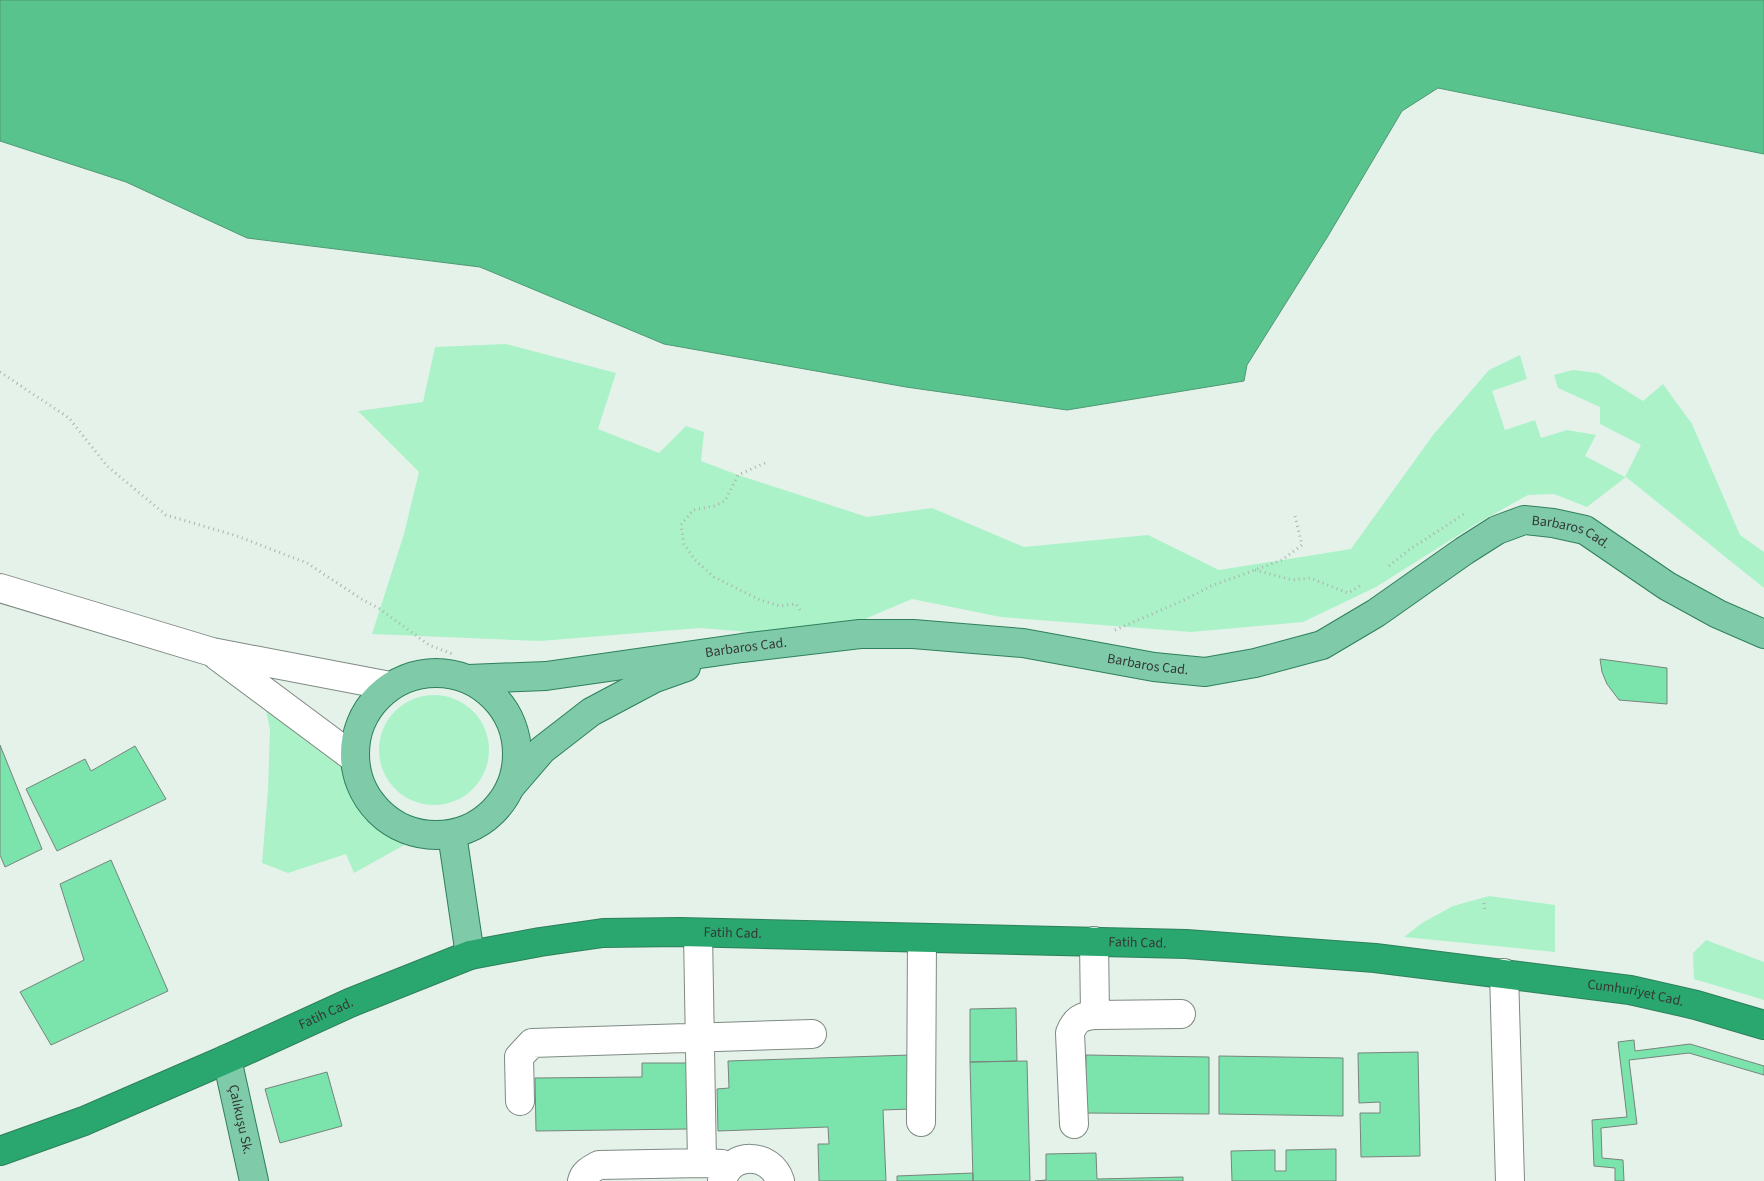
<svg xmlns="http://www.w3.org/2000/svg" width="1764" height="1181" viewBox="0 0 1764 1181" font-family="'Source Sans 3',sans-serif">
  <style>
    .green { fill: #abf2c9 }
    .water { fill: #58c38d; stroke: #4d9a73 }
    .building { fill: #7ae4ac; stroke: #78847c }
    .lines { fill: none; stroke-linecap: round; stroke-linejoin: round }
    .minor-casing { stroke: #7e8a83; stroke-width: 30 }
    .major-casing { stroke: #2e805b; stroke-width: 30 }
    .highway-casing { stroke: #2e805b; stroke-width: 30 }
    .path { stroke: #aab4ae; stroke-width: 3; stroke-dasharray: 1 4; stroke-linecap: butt }
    .minor { stroke: #fff; stroke-width: 28 }
    .major { stroke: #7fcaa9; stroke-width: 28 }
    .highway { stroke: #2aa76f; stroke-width: 28 }
    .labels { text-anchor: middle; dominant-baseline: central; stroke-width: 5; stroke-linejoin: round; paint-order: stroke }
    .street-label { font-size: 14px; fill: #343936; stroke: #e5f2ea }
  </style>
  <rect width="100%" height="100%" fill="#e5f2ea"/>
  <path class="green" d="M506,344l110,29 -18,56 61,24 27,-27 18,6 -3,29 37,14 129,42 65,-9 92,39 124,-12 71,35 132,-21 82,-114 56,-65 31,-15 7,24 -35,12 13,39 30,-10 6,18 26,-8 29,5 -11,21 40,21 16,-32 -41,-21v-17l-42,-19 -4,-13 19,-5 25,3 45,28 20,-17 29,40 48,111 24,17v36l-138,-111 -39,30 -33,-13 -26,1 -52,29 -100,63 -73,35 -112,10 -190,-15 -89,-18 -92,39 -120,-10 -160,13 -168,-7 32,-100 15,-62 -61,-61 65,-9 12,-55z
    M262,690l92,68 6,27 15,24 23,17 26,8 -70,39 -8,-19 -58,19 -26,-10 6,-73 2,-60z
    M379 750a55 55 0 1 1 110 0a55 55 0 1 1-110 0Z
    M1489,896l66,9v47l-151,-15 18,-14 31,-17z
    M1706,940l58,22v38l-70,-21 -1,-26z"/>
  <path class="water" d="M0,0h1764v154l-326,-66 -36,23 -74,125 -81,129 -3,16 -177,29 -161,-23 -242,-43 -184,-77 -233,-29 -121,-56 -126,-41z"/>
  <path class="building" d="M1600,659l67,9v36l-48,-4 -12,-16 -5,-12z
    M0,745l42,104 -37,18 -5,-12z
    M135,746l31,53 -109,52 -31,-62 59,-30 6,12z
    M111,860l57,131 -117,54 -31,-53 64,-32 -24,-76z
    M1016,1008l1,53 -47,1v-53z
    M1634,1040l1,11 55,-7 74,22v9l-75,-22 -60,7 8,64 -36,4 1,30 21,2 1,21h-9v-13l-21,-2 -2,-46 35,-3 -9,-75z
    M1418,1052l2,104 -59,1 -1,-44h20v-11l-21,1 -1,-50z
    M910,1055l2,54 -29,1 3,71h-67l-1,-37h11l-1,-17 -110,4 -1,-42 12,-1 -1,-27z
    M1086,1055l123,2v57l-124,-1z
    M1219,1056l124,2v58l-124,-2z
    M1027,1061l3,120h-57l-3,-119z
    M642,1063h45l1,66 -152,2 -1,-53 107,-1z
    M327,1072l15,54 -62,17 -15,-54z
    M1336,1149v32h-104l-1,-30 44,-1v21h11v-21z
    M1096,1153l1,26 86,-2v4h-148l11,-1v-26z
    M973,1173v8h-76v-5z"/>
  <g class="lines">
    <g class="minor-casing">
      <path id="minor" d="M0,588l212,64 178,34
        M217,656l137,102
        M698,933l4,230 20,1 5,5
        M1094,941l1,74
        M1504,973l6,208
        M520,1101l-1,-44 13,-14 280,-9
        M921,1122l1,-184
        M1074,1124l-4,-91c5,-13 11,-17 25,-18l86,-1
        M582,1181c2,-9 10,-12 17,-16l103,-2
        M722,1181c8,-30 49,-29 58,0"/>
    </g>
    <g class="major-casing">
      <g id="major">
        <circle cx="436" cy="754" r="81"/>
        <path id="s1" d="M468,679l78,-3 196,-28 118,-14h53l110,9 131,24 51,5 50,-9 67,-18 54,-32 88,-62 33,-21 27,-10 29,3 32,7 82,56 51,28 46,20"/>
        <path d="M511,786l31,-36 49,-38 64,-34 31,-11"/>
        <path d="M452,834l18,121"/>
        <path id="s2" d="M227,1059l27,122"/>
      </g>
    </g>
    <g class="highway-casing">
      <g id="highway">
        <path id="s3" d="M0,1151l84,-30 143,-62 125,-57 118,-47 70,-13 63,-9 77,-1 506,12 189,14 255,32 66,15 68,20"/>
      </g>
    </g>
    <path class="path" d="M0,372l69,46 38,48 59,49 71,21 70,27 56,37 17,9 49,36 26,10
      M765,463l-27,12 -13,26 -11,5 -21,4 -12,15 3,19 11,16 19,17 46,23 20,6 16,-2 6,9
      M1389,566l20,-16 55,-36
      M1255,570l38,10 17,-2 38,15 15,-9
      M1115,630l67,-29 29,-15 71,-26 20,-15 -7,-29
      M1484,903l1,9"/>
    <use href="#minor" class="minor"/>
    <use href="#major" class="major"/>
    <use href="#highway" class="highway"/>
  </g>
  <g class="labels">
    <g class="street-label">
      <text stroke="none"><textPath href="#s1" startOffset="1150">Barbaros Cad.</textPath></text>
      <text stroke="none"><textPath href="#s1" startOffset="280">Barbaros Cad.</textPath></text>
      <text stroke="none"><textPath href="#s1" startOffset="685">Barbaros Cad.</textPath></text>
      <text stroke="none"><textPath href="#s3" startOffset="774">Fatih Cad.</textPath></text>
      <text stroke="none"><textPath href="#s3" startOffset="1179">Fatih Cad.</textPath></text>
      <text stroke="none"><textPath href="#s3" startOffset="1680">Cumhuriyet Cad.</textPath></text>
      <text stroke="none"><textPath href="#s3" startOffset="354">Fatih Cad.</textPath></text>
      <text stroke="none"><textPath href="#s2" startOffset="62">Çalıkuşu Sk.</textPath></text>
    </g>
  </g>
</svg>
